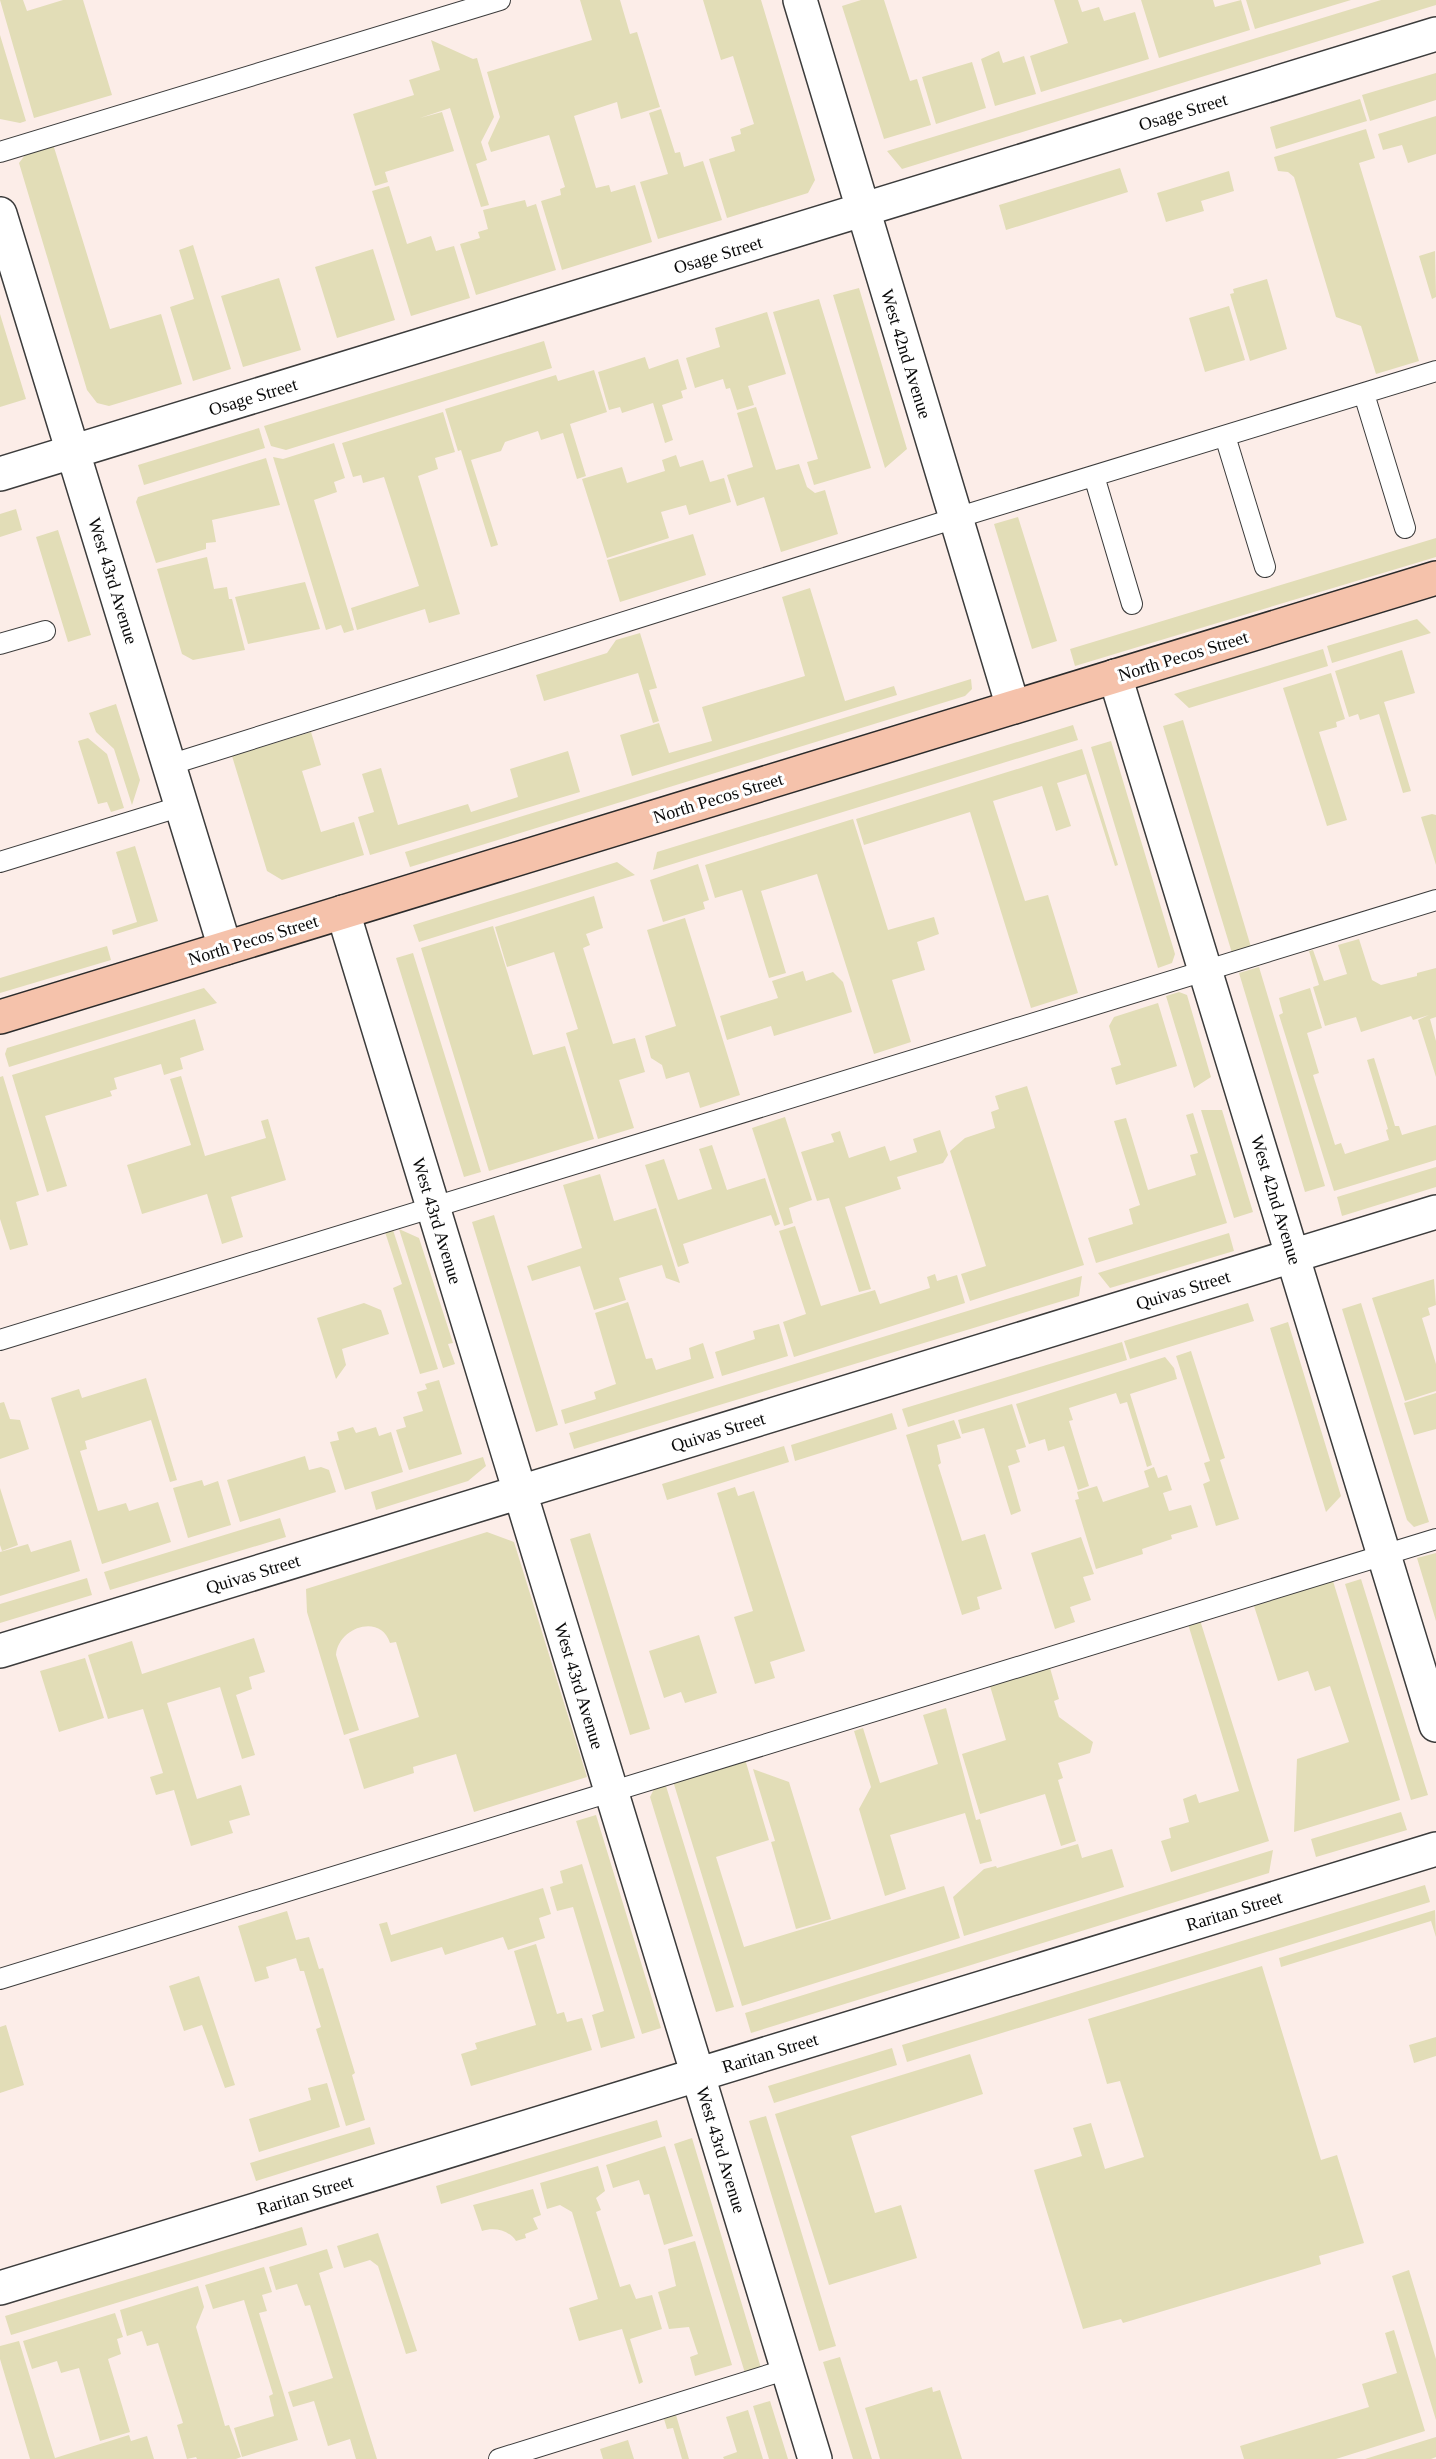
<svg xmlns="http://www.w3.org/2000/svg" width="1436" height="2459" viewBox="0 0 1436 2459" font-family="Georgia,serif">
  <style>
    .green { fill: #e2ddb7 }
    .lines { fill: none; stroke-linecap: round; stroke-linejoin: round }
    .lane-casing { stroke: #3c3c3c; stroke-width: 22 }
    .street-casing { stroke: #3c3c3c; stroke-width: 36 }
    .secondary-casing { stroke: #2b2b2b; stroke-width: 36 }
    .lane { stroke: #fff; stroke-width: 20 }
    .street { stroke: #fff; stroke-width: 33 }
    .secondary { stroke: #f5c2ab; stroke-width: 33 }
    .labels { text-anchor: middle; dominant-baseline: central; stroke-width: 6; stroke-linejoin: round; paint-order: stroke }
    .street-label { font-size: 18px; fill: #090909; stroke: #fff }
  </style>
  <rect width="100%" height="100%" fill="#fcede8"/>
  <path class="green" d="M0,0h23l4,11 36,-11h20l29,95 -78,23z
    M580,0h40l10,34 7,-2 23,75 -39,12 -4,-17 -43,14 22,72 13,-3 2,7 24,-7 17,57 -90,28 -21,-69 20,-6 -1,-6 5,-2 -16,-52 -58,17 -3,-9 12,-26 -13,-45 105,-32z
    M703,0h58l54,180 -7,13 -81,25 -18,-59 26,-8 -4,-14 10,-3 -1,-5 14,-5 -21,-68 -12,4z
    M861,0h23l26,81 7,-2 14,46 -47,14 -42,-133z
    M1054,0h24l4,12 17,-5 5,14 31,-9 14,47 -108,33 -11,-36 38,-13z
    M1141,0h72l2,7 26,-7 9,30 -91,28z
    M1246,0h105l-96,29z
    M1381,0h55v5l-534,164 -15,-18z
    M0,35l26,86 -6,2 -20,-4z
    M431,40l42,19 4,-1 17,59 -13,25 6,18 -11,4 13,41 -8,2 -31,-99 -30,10 22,-6 12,39 -69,21 3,10 -13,4 -22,-72 61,-19 -5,-15 31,-10z
    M999,51l4,12 21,-7 12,38 -41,12 -14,-47z
    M972,62l14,46 -50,16 -14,-47z
    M1436,73v27l-66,21 -8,-26z
    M1360,99l7,22 -91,28 -6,-22z
    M661,109l14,44 5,-1 4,15 19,-6 19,59 -64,19 -18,-57 28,-8 -19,-61z
    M1436,116v38l-28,9 -6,-18 -19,5 -5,-16z
    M1366,129l9,29 -16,5 60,198 -43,13 -15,-48 -25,-9 -42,-140 -6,-5 -10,-1 -4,-14z
    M53,144l57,185 51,-15 21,70 -73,22 -12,-3 -10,-13 -68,-227 9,-12z
    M1120,168l8,24 -122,38 -7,-25z
    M1229,171l5,20 -33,10 3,10 -38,11 -9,-29z
    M389,186l18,58 24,-8 5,15 18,-5 16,52 -59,18 -39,-125z
    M525,200l2,7 9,-3 20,66 -80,25 -16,-51 20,-6 -2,-6 10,-3 -5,-19z
    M193,245l38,124 -38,12 -23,-74 24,-8 -15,-49z
    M373,249l22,71 -58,18 -22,-71z
    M1435,251l1,46 -4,2 -13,-43z
    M279,278l22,72 -58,17 -22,-71z
    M1267,279l20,70 -37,12 -20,-67 4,-1 -1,-4z
    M859,288l48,161 -22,19 -52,-173z
    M819,299l52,169 -57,17 -7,-23 11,-3 -45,-147z
    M1229,306l16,54 -40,12 -16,-54z
    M767,312l19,62 -38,12 6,19 -17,5 -7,-22 -4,1 -3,-10 -28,9 -9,-30 34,-11 -5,-19z
    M0,314l26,85 -26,8z
    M544,341l8,27 -266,82 -15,-4 -7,-20z
    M645,357l4,12 29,-10 9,30 -6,2 2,7 -21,7 11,35 -8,3 -12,-40 -31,10 -2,-6 -11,3 -11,-38z
    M594,370l13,42 -37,12 16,52 -9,3 -14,-46 -22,7 -3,-9 -33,11 -4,9 -30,9 27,85 -7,2 -30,-97 -3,1 -13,-42 111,-34 2,6z
    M756,407l20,63 23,-6 8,23 8,6 10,-3 13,44 -57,18 -17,-55 -27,9 -10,-31 26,-8 -16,-54z
    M443,412l12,40 -20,6 3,11 -20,7 42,138 -31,9 -4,-14 -68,21 -6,-22 68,-22 -35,-109 -21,6 -2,-8 -8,2 -11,-34z
    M259,428l6,20 -121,37 -6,-20z
    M334,443l11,35 -11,4 3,10 -23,8 40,130 -10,3 -3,-8 -15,5 -53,-173 10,2z
    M676,455l4,12 23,-7 7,22 14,-4 7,24 -42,13 -3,-10 -25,7 8,26 -62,20 -25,-79 40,-12 5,16 38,-12 -3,-11z
    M266,458l14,47 -68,15 4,22 -10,1v6l-50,14 -20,-61 2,-5z
    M16,509l6,21 -22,7v-23z
    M1018,517l39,124 -25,8 -38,-125z
    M58,530l33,105 -23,7 -32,-105z
    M693,534l13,41 -86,27 -13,-42z
    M1436,538v19l-361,109 -5,-17z
    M207,557l7,32 13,-2 2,12h3l13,51 -52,10 -11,-6 -25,-85z
    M305,582l15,47 -72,15 -13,-47z
    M810,588l35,113 49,-15 3,9 -265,81 -12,-41 39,-12 10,30 43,-12 -10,-34 103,-31 -23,-79z
    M1417,619l14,14 -99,30 -5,-17z
    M640,633l17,55 -8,2 10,31 -6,2 -15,-50 -94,28 -8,-26 71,-22 9,-13z
    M1323,649l5,17 -139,42 -15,-14z
    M1402,650l13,43 -31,9 27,89 -8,2 -24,-79 -19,6 -2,-6 -9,3 -14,-46z
    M1331,673l14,46 -9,3 1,5 -18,5 28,88 -20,6 -44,-138z
    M971,679l1,10 -7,7 -555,171 -5,-15z
    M116,704l24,76 -8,25 -18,-56 -18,-17 -7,-19z
    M1183,720l68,227 -19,6 -69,-227z
    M1073,725l5,15 -425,130 4,-18z
    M311,732l10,33 -19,6 19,61 33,-10 10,33 -82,25 -15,-9 -35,-115z
    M88,738l19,16 17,54 -13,4 -4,-10 -9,2 -20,-63z
    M1111,741l64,213 -3,9 -14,5 -67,-221z
    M1082,749l36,116 -3,1 -29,-92 -29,9 14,43 -15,5 -14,-45 -49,15 32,100 23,-6 30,98 -47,15 -61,-196 -106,33 -8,-26z
    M568,751l12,41 -210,63 -12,-38 16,-5 -12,-38 19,-6 17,57 70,-21 3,8 47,-15 -8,-28z
    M1432,814l4,1v50l-15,-48z
    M853,819l35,111 46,-13 5,17 -22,8 8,28 -33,10 19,62 -37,12 -57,-180 -56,17 25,82 -17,5 -27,-88 -27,8 -10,-33z
    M135,846l23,75 -45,14 -1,-5 25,-8 -21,-70z
    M617,862l18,13 -216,67 -6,-17z
    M698,864l11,36 -6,2 2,7 -42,13 -13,-42z
    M594,896l9,32 -17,6 4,11 -7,3 30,96 22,-6 10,34 -26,8 15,48 -36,11 -32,-106 12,-4 -24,-77 -47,15 -12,-40z
    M685,918l55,177 -40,13 -11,-36 -23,7 -4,-14 -11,-7 -6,-22 31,-10 -29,-96z
    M493,926l40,129 32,-9 29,93 -105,32 -68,-223z
    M1359,939l13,41 9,5 36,-9v-3l19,-5v49l-6,2 6,22v36l-18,-57 11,-5 -16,5 -2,-4 -50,16 -5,-15 -31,9 -12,-39 6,-2 -10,-34 4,-1 11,31 23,-7 -9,-29z
    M107,946l4,14 -111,33v-15z
    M413,953l68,219 -17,5 -68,-219z
    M1259,967l66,219 -20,6 -66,-219z
    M803,971l3,10 27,-9 10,10 9,30 -78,24 -3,-10 -44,14 -7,-24 58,-18 -6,-17z
    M204,988l13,15 -208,64 -4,-13 2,-6z
    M1310,988l12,40 -15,5 12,40 -6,2 22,70 6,-2 4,11 44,-14 -3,-10 2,-1 -21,-69 7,-2 21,68h4l3,9 34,-10v35l-102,31 -55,-176 4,-2 -4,-15z
    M1179,992l8,3 24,82 -17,11 -28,-92z
    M1158,1003l19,63 -61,19 -5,-17 10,-3 -12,-39 5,-9z
    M195,1019l9,31 -24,8 3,11 -19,6 -3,-11 -47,14 3,11 -7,2 2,5 -67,20 22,70 -20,6 -35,-117z
    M3,1076l36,119 -23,7 12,43 -18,5 -10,-31v-142z
    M181,1076l24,80 61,-18 -5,-17 7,-2 18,61 -55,17 12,40 -21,7 -15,-50 -65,20 -15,-49 64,-20 -21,-66z
    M1027,1086l57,179 -114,36 -9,-27 25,-8 -36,-115 15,-13 30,-10 -4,-16 8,-3 -4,-13z
    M1201,1110h21l31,102 -19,6z
    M1193,1113l34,110 -131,40 -8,-25 45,-14 -4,-15 11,-4 -26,-84 12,-3 22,72 48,-15 -6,-20 8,-2 -12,-38z
    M785,1117l27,83 -23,8 4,15 -9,3 -32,-98z
    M940,1130l8,25 -5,8 -46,14 4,12 -56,18 26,82 -12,3 -30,-94 -12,3 -16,-49 33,-10 -3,-8 9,-3 9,27 36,-12 5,15 27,-9 -4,-13z
    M712,1145l15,45 38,-12 15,46 -5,2 -4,-11 -88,29 6,19 -11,4 -33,-102 19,-6 14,41 34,-11 -13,-40z
    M1436,1167v20l-94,29 -5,-19z
    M600,1174l14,47 42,-13 24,75 -14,-5 -4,-13 -43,13 7,22 -32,10 -14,-44 -48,15 -5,-15 55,-18 -19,-63z
    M494,1215l64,210 -22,7 -64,-210z
    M795,1226l26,80 54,-16 5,14 50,-16 -3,-11 8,-3 2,7 20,-6 8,28 -171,54 -11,-35 23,-8 -27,-83z
    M399,1229l20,9 34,105 -5,1 7,20 -12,4z
    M393,1230l45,139 -18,5 -27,-86 9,-4 -17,-52z
    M1229,1233l5,18 -124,37 -12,-15z
    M1082,1276l-3,20 -505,153 -5,-16z
    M1434,1279l2,26 -8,3 2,7 -8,3 14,46v27l-31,10 -33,-103z
    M628,1302l18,57 6,-1 4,12 35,-11 -2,-11 14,-5 11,35 -149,46 -4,-14 35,-11 -2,-7 22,-8 -21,-71z
    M364,1303l17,7 8,24 -47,15 4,16 -10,14 -19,-61z
    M1248,1303l6,18 -124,38 -6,-18z
    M1361,1303l68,219 -15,5 -7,-7 -65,-211z
    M1288,1322l53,174 -15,16 -56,-184z
    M779,1324l9,32 -66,20 -7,-24 40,-13 -2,-8z
    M1122,1342l5,18 -219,67 -6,-18z
    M1191,1351l34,107 -5,2 19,59 -23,7 -13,-42 7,-3 -6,-18 6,-2 -34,-105z
    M1165,1357l9,11 3,11 -47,15 22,71 -5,2 -20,-65 -7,2 -4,-11 -47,15 4,12 -4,1 20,65 -11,4 -14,-44 -16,5 -3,-12 -16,5 -13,-40z
    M146,1378l31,102 -7,2 -19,-62 -66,21 2,8 -7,2 18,60 28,-8 3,8 29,-9 13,40 -69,22 -51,-166 28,-9 3,9z
    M439,1380l23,74 -53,16 -13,-40 10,-3 -3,-10 20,-6 -6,-19 10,-3 -2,-5z
    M1436,1393v36l-22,6 -10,-32z
    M4,1402l6,17 10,1 9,29 -29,10v-56z
    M1012,1404l14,43 -10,3 4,12 -12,4 13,45 -10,4 -27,-87 -22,6 -4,-14z
    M892,1413l5,16 -102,32 -4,-16z
    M954,1420l7,18 -24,7 4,18 -3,2 24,76 23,-7 17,55 -25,8 3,12 -18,6 -56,-180z
    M353,1427l3,6 20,-6 3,9 12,-4 12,40 -58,18 -15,-48 9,-2 -2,-8z
    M784,1446l5,16 -122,38 -5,-16z
    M305,1456l4,14 12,-3 8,3 7,22 -96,30 -13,-42z
    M483,1457l3,9 -18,15 -92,29 -5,-18z
    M1154,1467l4,11 9,-3 5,15 -9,3 6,18 22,-6 7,22 -27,8 1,4 -30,10 1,5 -47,15 -21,-69 4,-1 -2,-7 20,-6 6,16 46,-15 -5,-16z
    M202,1480l2,6 14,-5 13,44 -43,13 -15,-50z
    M735,1487l3,9 16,-5 51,160 -35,11 5,16 -20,6 -21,-67 19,-6 -36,-118z
    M0,1488l18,57 -16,6 -2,-6z
    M280,1518l6,19 -176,53 -6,-18z
    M487,1532l27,10 73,235 -113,35 -18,-58 -43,13 1,6 -50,16 -15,-50 70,-22 -23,-75 -6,1c-9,-30 -52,-16 -54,12l23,75 -15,5 -37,-123 -1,-23z
    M590,1533l60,196 -20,6 -60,-196z
    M1081,1537l13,37 -11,3 8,23 -21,7 5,15 -20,7 -24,-76z
    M71,1540l9,31 -80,25v-44l28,-8 3,8z
    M1436,1553v68l-19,-63z
    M87,1578l5,17 -92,28v-19z
    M1361,1579l67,216 -17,5 -66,-216z
    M1333,1581l67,219 -106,32 3,-73 52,-17 -19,-56 -15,5 -7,-20 -30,10 -24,-75z
    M1200,1620l69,221 -98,31 -10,-31 10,-3 -2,-10 20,-6 -6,-23 13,-5 3,9 40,-12 -51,-167z
    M699,1635l18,58 -32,10 -4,-11 -17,6 -15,-47z
    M254,1638l11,34 -16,5 3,12 -16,6 19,60 -13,4 -22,-72 -53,16 30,96 44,-14 9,30 -21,6 4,12 -42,13 -17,-56 -18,5 -6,-18 13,-4 -20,-64 -35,10 -20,-64 44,-14 10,33z
    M85,1658l19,60 -45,14 -19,-61z
    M1050,1668l9,31 -5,2 5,16 34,25 -3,11 -32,10 5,15 -5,2 18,61 -15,5 -16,-52 -65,20 -18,-60 44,-14 -16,-54z
    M946,1708l30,112 4,-1 12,42 -12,3 -15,-51 -75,22 16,54 -21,7 -26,-87 12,-22 -17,-56 9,-3 17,55 58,-19 -15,-49z
    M745,1759l24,81 -53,17 28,90 200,-61 16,52 -218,68 -69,-225z
    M753,1769l36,13 42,137 -35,10 -25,-87 4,-1z
    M666,1786l68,221 -18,5 -66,-215 4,-8z
    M1401,1812l6,18 -91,27 -5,-18z
    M596,1815l65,213 -19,6 -66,-213z
    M1078,1844l4,14 30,-9 12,38 -160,49 -11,-39 31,-28 12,-3 1,2z
    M1273,1850l-4,23 -518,160 -6,-20z
    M582,1864l53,174 -34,10 -9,-33 12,-4 -31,-104 -16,4 -7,-24 13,-4 -3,-12z
    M1425,1885l5,17 -523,160 -5,-17z
    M543,1888l8,26 -12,4 6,20 -37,12 -5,-13 -58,18 -3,-8 -51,15 -12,-38 8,-2 4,13z
    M1435,1910l1,27 -5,-16 -150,46 -2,-9z
    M287,1911l9,29 13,-3 10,32 4,-1 32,105 -3,2 13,45 -19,6 -30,-97 5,-2 -17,-56h-4l-4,-13 -30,9 3,11 -14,4 -17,-56z
    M536,1944l21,70 7,-2 3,10 15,-4 10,32 -121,36 -10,-32 16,-5 -2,-6 61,-18 -22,-74z
    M1262,1966l59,194 16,-5 27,88 -45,13 2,8 -198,59 -2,-4 -38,10 -49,-159 48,-14 -9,-28 18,-5 14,46 39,-12 -24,-76 -13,3 -19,-65z
    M199,1976l36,109 -10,3 -23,-63 -18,6 -15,-45z
    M6,2025l18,60 -24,8v-66z
    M1436,2037v19l-22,7 -5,-18z
    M892,2048l5,17 -123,38 -6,-17z
    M970,2054l13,40 -132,42 24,77 26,-8 16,53 -88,27 -54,-171z
    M327,2083l13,44 -81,25 -10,-33 62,-19 -3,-12z
    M766,2116l70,230 -17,5 -70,-230z
    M657,2120l5,17 -221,67 -5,-18z
    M370,2127l5,17 -119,37 -6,-18z
    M692,2138l69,230 -16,5 -71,-229z
    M665,2146l28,90 -29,9 -15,-51 -5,1 -5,-15 -26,8 -7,-23z
    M598,2166l7,25 -9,7 5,12 -5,2 24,75 10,-3 6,15 16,-4 10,34 -32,10 13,43 -4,2 -17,-55 -43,12 -10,-33 29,-9 -26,-87 -12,-7 -13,4 -7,-26z
    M533,2189l8,26 -8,3 5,11 -13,5 1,4 -10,3c-7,-11 -22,-14 -34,-10l-9,-26z
    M302,2227l5,18 -296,90 -6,-19z
    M378,2233l39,118 -11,3 -28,-88 -8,-6 -26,8 -7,-22z
    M695,2241l37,124 -37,11 -5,-19 8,-3 -9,-27 -20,2 -11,-37 18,-6 -8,-37z
    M327,2249l6,19 -14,5 58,186h-21l-6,-20 -22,7 -14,-45 -21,6 -5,-15 45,-14 -23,-73 -5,1 -8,-22 -21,6 -7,-23z
    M264,2267l8,25 -10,3 5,16 -8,2 39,127 -56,17 -8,-29 40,-12 -5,-20 4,-2 -29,-94 -31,9 -8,-24z
    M1409,2270l27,89v61l-44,-144z
    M198,2286l6,21 -8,20 29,99 4,-1 12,32 -5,2h-39l-1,-2 -9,2 -10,-34 6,-2 -25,-80 -11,3 -5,-15 -15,5 -7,-26z
    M115,2313l8,24 -6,2 4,15 -13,5 22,73 -30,9 -21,-73 -18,5 -4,-12 -25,8 -9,-28z
    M1394,2330l31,101 -89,28h-92l-4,-13 129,-39 -7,-23 35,-11 -12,-40z
    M19,2341l36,117 74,-23 2,6 16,-5 7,23h-124l-30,-100v-13z
    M840,2357l32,102h-19l-30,-97z
    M932,2387l1,5 7,-2 22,69h-82l-15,-51z
    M770,2401l18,58h-19l-16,-53z
    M748,2410l15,49h-39l-1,-2 14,-5 -11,-35z
    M676,2415l13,44h-7l-9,-31 -6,1 -3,-10z
    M1436,2437v20l-5,2h-66z
    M628,2440l6,19h-31l-3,-10z"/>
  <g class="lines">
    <g class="lane-casing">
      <path id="lane" d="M0,152l500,-152
        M1364,394l41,134
        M1225,436l40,131
        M1094,476l38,128
        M0,644l45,-13
        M169,765l787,-247 480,-147
        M0,862l182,-56
        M0,1340l1436,-440
        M0,1979l1436,-440
        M499,2459l289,-90"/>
    </g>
    <g class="street-casing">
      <path id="street" d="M800,0l213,707
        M0,214l225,734
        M0,474l1436,-440
        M1115,676l321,1049
        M343,912l472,1547
        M0,1651l1436,-439
        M0,2288l1436,-439"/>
    </g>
    <g class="secondary-casing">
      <path id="secondary" d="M0,1017l1436,-439"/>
    </g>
    <use href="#lane" class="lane"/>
    <use href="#street" class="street"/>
    <use href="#secondary" class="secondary"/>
  </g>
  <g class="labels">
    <g class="street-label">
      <text transform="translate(1183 112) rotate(-17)">Osage Street</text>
      <text transform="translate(718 255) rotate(-17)">Osage Street</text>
      <text transform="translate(906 354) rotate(73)">West 42nd Avenue</text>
      <text transform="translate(253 397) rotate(-17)">Osage Street</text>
      <text transform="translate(113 581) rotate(73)">West 43rd Avenue</text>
      <text transform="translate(1183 656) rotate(-17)">North Pecos Street</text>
      <text transform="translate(718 798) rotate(-17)">North Pecos Street</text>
      <text transform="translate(253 940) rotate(-17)">North Pecos Street</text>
      <text transform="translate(1276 1200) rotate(73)">West 42nd Avenue</text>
      <text transform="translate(437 1221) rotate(73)">West 43rd Avenue</text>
      <text transform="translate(1183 1290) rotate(-17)">Quivas Street</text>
      <text transform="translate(718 1432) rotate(-17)">Quivas Street</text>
      <text transform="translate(253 1574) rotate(-17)">Quivas Street</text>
      <text transform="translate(579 1686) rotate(73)">West 43rd Avenue</text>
      <text transform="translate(1234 1911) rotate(-17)">Raritan Street</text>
      <text transform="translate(770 2053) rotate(-17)">Raritan Street</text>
      <text transform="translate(721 2150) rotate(73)">West 43rd Avenue</text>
      <text transform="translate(305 2195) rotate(-17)">Raritan Street</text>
    </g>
  </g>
</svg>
